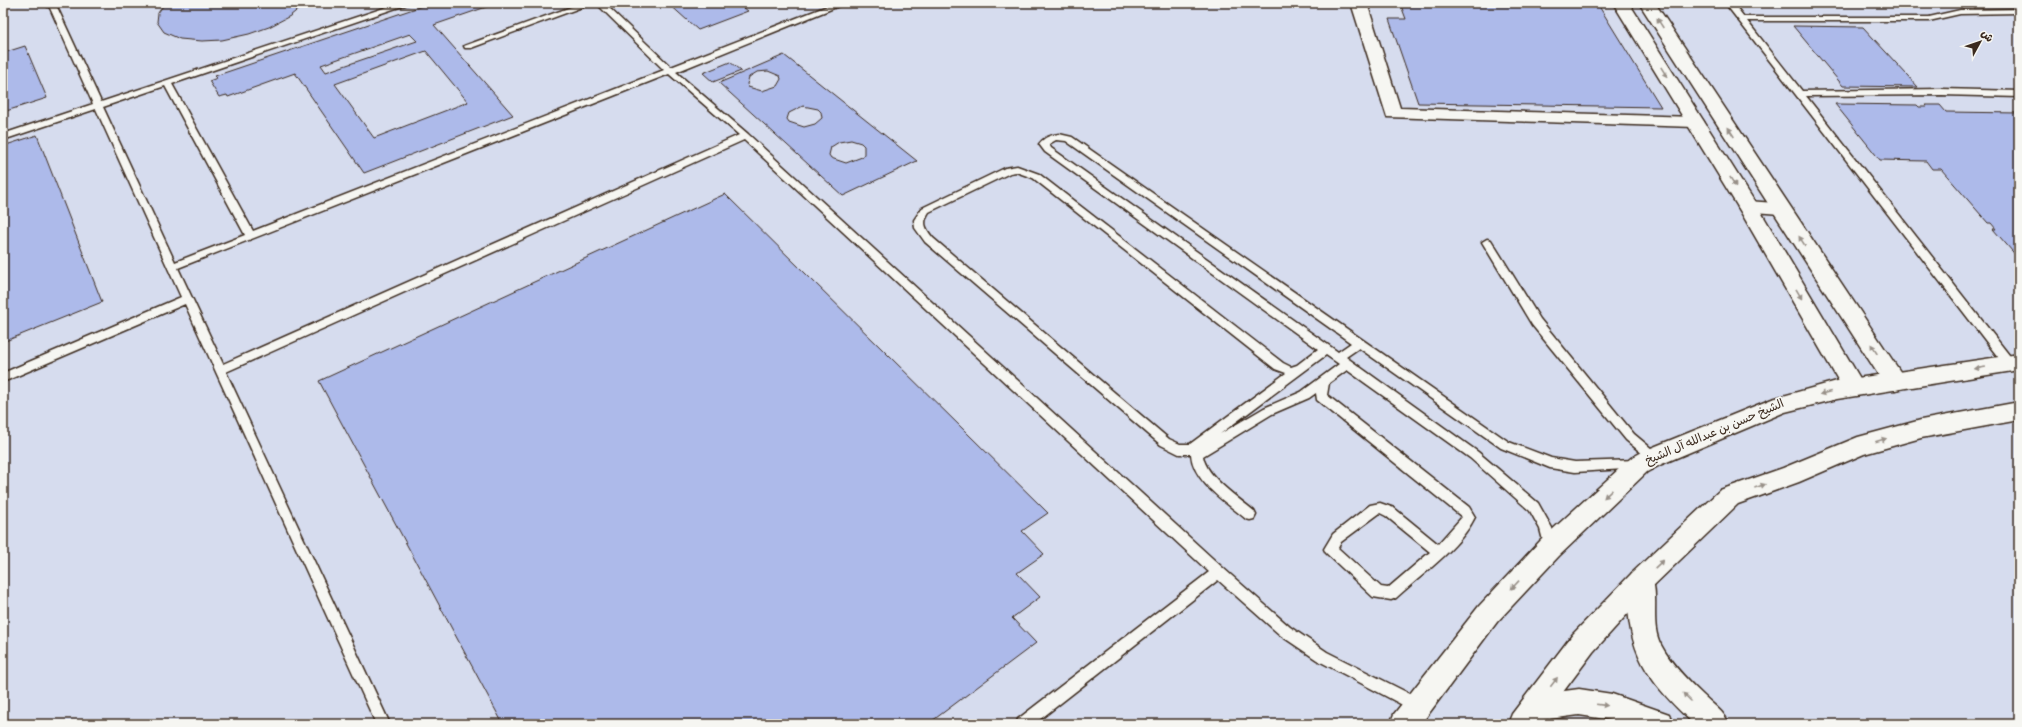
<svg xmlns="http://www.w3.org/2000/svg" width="2022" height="727" viewBox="0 0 2022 727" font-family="Dekko,'Playpen Sans Arabic',sans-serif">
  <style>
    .built { fill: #d6dcee }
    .building { fill: #adbaea; stroke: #3b2a1e; fill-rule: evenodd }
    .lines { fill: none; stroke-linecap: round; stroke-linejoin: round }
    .service-casing { stroke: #3b2a1e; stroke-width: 3 }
    .minor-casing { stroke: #3b2a1e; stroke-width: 3 }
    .tertiary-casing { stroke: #3b2a1e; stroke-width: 3 }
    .secondary-casing { stroke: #3b2a1e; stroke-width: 3 }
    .service { fill: #f6f6f2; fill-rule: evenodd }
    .minor { fill: #f6f6f2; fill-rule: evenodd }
    .tertiary { fill: #f6f6f2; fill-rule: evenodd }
    .secondary { fill: #f6f6f2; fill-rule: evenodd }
    .oneway { fill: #989088 }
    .labels { text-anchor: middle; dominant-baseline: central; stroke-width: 3.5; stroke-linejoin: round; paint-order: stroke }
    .street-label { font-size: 12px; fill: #3b2a1e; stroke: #f6f6f2 }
  </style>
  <rect width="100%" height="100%" fill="#e7eaf0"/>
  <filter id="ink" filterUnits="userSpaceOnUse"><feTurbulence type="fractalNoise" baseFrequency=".025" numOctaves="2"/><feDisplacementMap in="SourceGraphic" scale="8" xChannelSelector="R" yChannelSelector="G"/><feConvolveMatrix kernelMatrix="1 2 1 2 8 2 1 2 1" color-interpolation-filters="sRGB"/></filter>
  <g filter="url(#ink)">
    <path class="built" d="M3,3h2016v721h-2016z"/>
    <path class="building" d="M306,3l-16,13 -21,11 -20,7 -27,6 -20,1 -22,-2 -16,-7 -7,-10 1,-9 7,-10z
      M431,3h62l-2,1 1,1 -58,20 79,90 -149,58 -69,-100 -67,24 -1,-2 -8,2 -10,-16 8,-3 -2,-2zM410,34l7,7 -91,31 -5,-7zM426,51l42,51 -94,36 -39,-54z
      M668,3h70l10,8 -50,19z
      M1400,3h197l64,104 -243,-4 -29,-84h17z
      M1793,26l70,1 55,60 -75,-1z
      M25,46l22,52 -44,14v-59z
      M784,55l133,106 -74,35 -124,-113z
      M730,62l11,9 -28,11 -10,-9z
      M768,71l12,5 1,3 -4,7 -15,5 -14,-4 -1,-3 2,-7 8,-5z
      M1835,104l82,1 2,2h8l-2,-2h15l6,7 73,1v146l-26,-30h3l-5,-6h-3l-47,-54h-9l-6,-8 -46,-1z
      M803,106l15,3 3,3 1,6 -7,6 -11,3 -15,-5 -2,-3 2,-6z
      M37,135l65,167 -99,40v-196z
      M851,140l10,3 3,3v8l-2,3 -16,6 -15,-5 -2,-3 2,-8 8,-5z
      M725,194l323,319 -26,18 22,23 -27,19 23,24 -28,21 24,25 -108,81h-425l-184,-343z"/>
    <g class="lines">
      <g class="service-casing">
        <path id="service" d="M42,3h10l5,4 44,95 298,-99h12l-239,81 81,147 411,-161 -68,-67h8l67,64 164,-64h11l-170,69 72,62 475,434 67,59 37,25 97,49 2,5 -2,5 -5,2 -5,-2 -97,-51 -37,-25 -62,-55 -184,144h-18l2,-5 191,-147 -465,-432 -518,232 164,352h-14l-191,-420 -182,78v-9l178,-76 -85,-188 -93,31v-6l90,-30 -43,-96zM669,74l70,61 -516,229 -45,-96zM165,86l80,149 -70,27 -72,-155z
          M582,3h11l-122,45h-6l-1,-2z
          M1725,3h8l11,14h185l31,-7 59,-1v4l-59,1 -31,7h-182l55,70 140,-2 77,2v6l-77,-2 -136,1 207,264 1,3 -1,3h-8z
          M1059,134l13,3 437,305 42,16 24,4 63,-2 4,2 2,3 -2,3 -67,4 -25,-4 -49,-20 -142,-100 -13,9 132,95 60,51 14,25 4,20 -2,4 -4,1 -4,-1 -6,-23 -10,-18 -60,-53 -123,-88 -18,13 -2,12 142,112 6,10c-15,31 -54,58 -79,81l-5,2 -18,-3 -47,-44 -2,-4 9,-15 37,-29 10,-2 14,5 44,36 24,-27 -145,-117 -1,-7 -7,5 -37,16 -69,42c3,21 36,42 51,55l2,4 -2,4 -4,1 -4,-1c-20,-17 -53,-37 -55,-65h-12l-18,-9 -236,-203 -10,-14 -1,-8 8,-12 83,-40 12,-2 22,8 244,189 8,4 6,-2 21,-16 -273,-197 -6,-8c5,-7 12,-9 20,-10zM1056,140l10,1 285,202 -13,9 -287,-204 -2,-4zM1016,172l17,6 242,191 11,4 -96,71h-10l-11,-5 -236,-201c-8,-10 -11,-15 -4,-26l81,-39zM1326,355l13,9 -38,28 -37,16 -44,26zM1380,513l6,3 44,36 -42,36 -7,-1 -43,-39 3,-6z
          M1487,239l4,1 49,79 94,115 24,20 2,3 -2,3 -4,2 -4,-2 -24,-20 -94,-115 -50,-83z"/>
      </g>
      <g class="minor-casing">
        <path id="minor" d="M1351,3h16l33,105 295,9 6,1 3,4 -3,4 -6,1 -308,-10z
          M1748,201l39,3 3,4 -3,4 -7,2 -39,-3 -3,-4 3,-4z"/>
      </g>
      <g class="tertiary-casing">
        <path id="tertiary" d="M1613,3h16l129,204 103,173 3,6 -3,6 -8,2 -8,-2 -107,-185z
          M1639,3h16l248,373 3,6 -3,6 -8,2 -8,-2z
          M1641,570l9,3c11,22 -1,50 11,72 10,19 26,35 42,50 10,10 21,16 26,29h-35c-39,-36 -65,-66 -66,-121 0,-11 -1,-20 4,-30z
          M1579,689l33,5 57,20 4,10h-51l-10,-4 -33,-5 -44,6 -10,-4 -4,-9 4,-9 10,-4z"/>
      </g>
      <g class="secondary-casing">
        <path id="secondary" d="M2019,354v16l-182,29 -52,13 -123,52 -15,8 -88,84 -62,66 -76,102h-31l4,-10 85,-108 62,-66 90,-82 15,-8 126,-51 65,-18z
          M2019,402v18l-98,18 -57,16 -65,28 -61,22 -88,85 -57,63 -54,72h-31l4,-10 61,-80 59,-61 88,-83 63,-22 75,-31 63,-17z"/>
      </g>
      <use href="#service" class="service"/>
      <use href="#minor" class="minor"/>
      <use href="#tertiary" class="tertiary"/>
      <use href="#secondary" class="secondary"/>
    </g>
    <defs><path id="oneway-solid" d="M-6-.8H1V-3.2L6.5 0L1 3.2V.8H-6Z"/></defs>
    <g class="oneway">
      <use href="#oneway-solid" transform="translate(1660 23) rotate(-123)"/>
      <use href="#oneway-solid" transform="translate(1664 72) rotate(58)"/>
      <use href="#oneway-solid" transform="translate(1731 132) rotate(-123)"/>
      <use href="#oneway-solid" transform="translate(1733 182) rotate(58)"/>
      <use href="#oneway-solid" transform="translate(1802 241) rotate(-123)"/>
      <use href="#oneway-solid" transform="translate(1799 294) rotate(60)"/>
      <use href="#oneway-solid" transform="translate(1874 349) rotate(-123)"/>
      <use href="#oneway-solid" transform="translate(1980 368) rotate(171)"/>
      <use href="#oneway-solid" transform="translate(1825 393) rotate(165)"/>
      <use href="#oneway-solid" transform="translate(1881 440) rotate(-16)"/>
      <use href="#oneway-solid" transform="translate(1760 486) rotate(-19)"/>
      <use href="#oneway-solid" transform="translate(1608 494) rotate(137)"/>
      <use href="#oneway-solid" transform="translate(1659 564) rotate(-44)"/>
      <use href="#oneway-solid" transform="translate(1515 585) rotate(133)"/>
      <use href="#oneway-solid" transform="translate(1554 682) rotate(-53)"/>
      <use href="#oneway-solid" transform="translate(1687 697) rotate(-135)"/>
      <use href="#oneway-solid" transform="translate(1602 705) rotate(7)"/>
    </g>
  </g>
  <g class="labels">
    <g class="street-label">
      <text transform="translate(1715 433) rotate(-23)">الشيخ حسن بن عبدالله آل الشيخ</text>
    </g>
  </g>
  <rect width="2022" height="727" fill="none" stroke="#f6f6f2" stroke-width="16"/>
  <rect x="8" y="8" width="2006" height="711" fill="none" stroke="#3b2a1e" stroke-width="1.5" filter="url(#ink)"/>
  <g transform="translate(1980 42) rotate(50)" stroke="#f6f6f2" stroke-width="3" paint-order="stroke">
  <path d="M0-3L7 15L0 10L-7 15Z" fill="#3b2a1e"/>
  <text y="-6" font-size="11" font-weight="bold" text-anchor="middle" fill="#3b2a1e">ش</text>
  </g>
</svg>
